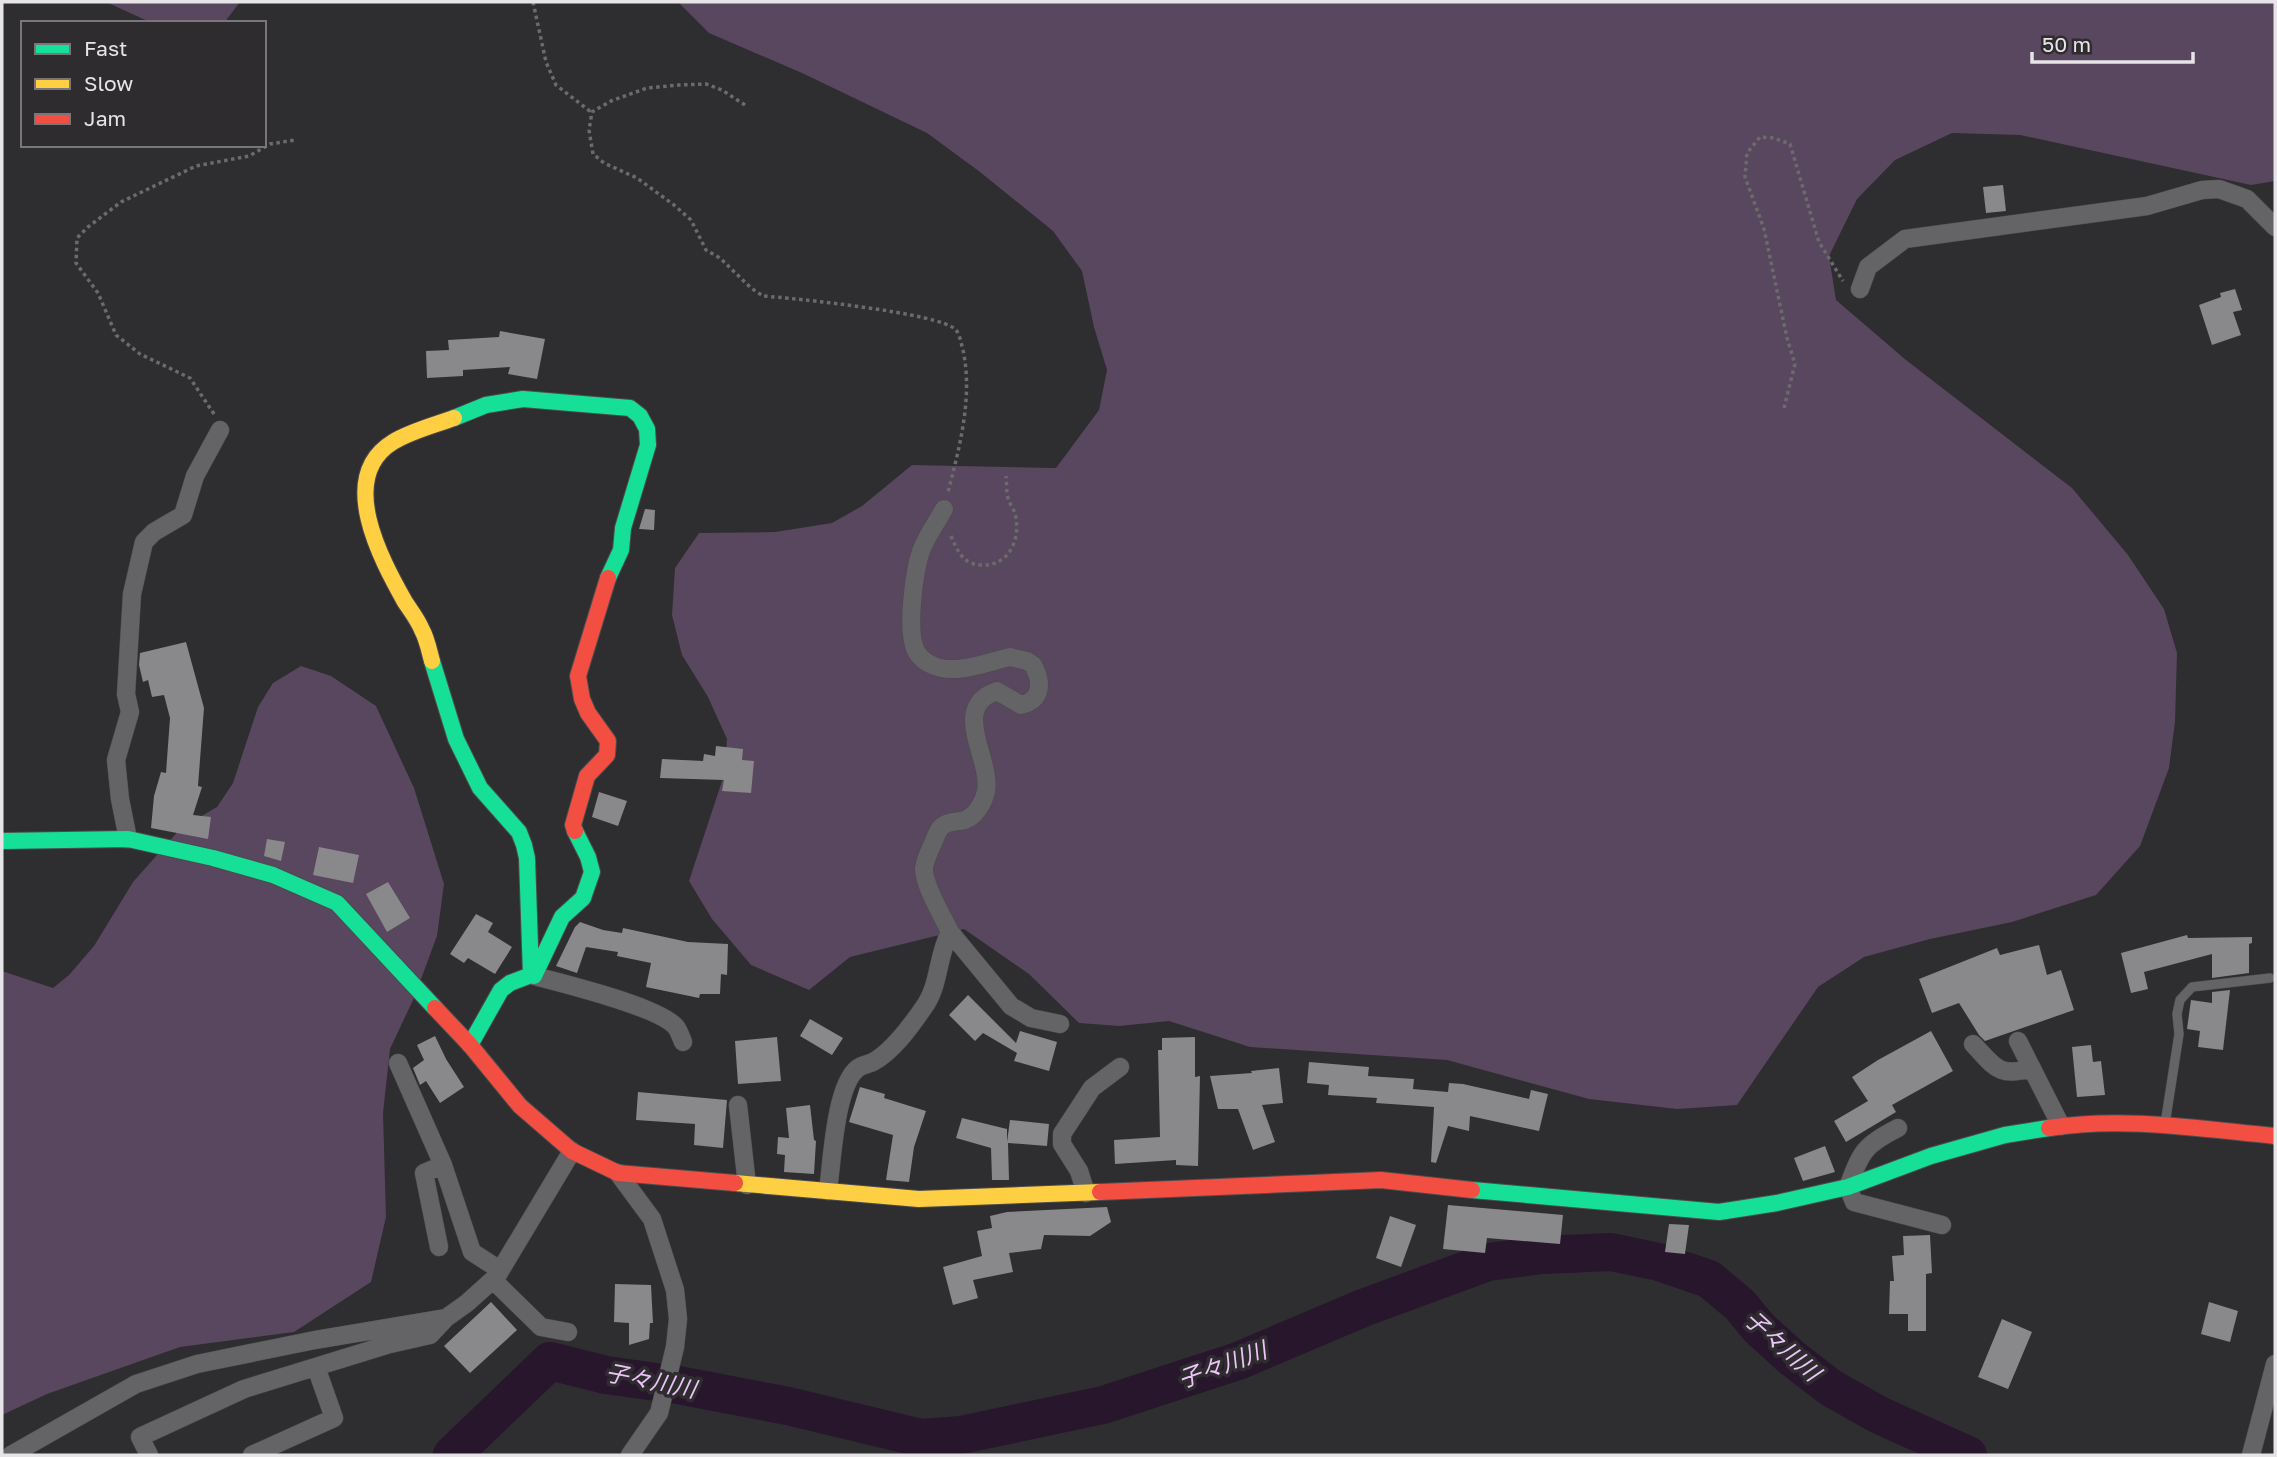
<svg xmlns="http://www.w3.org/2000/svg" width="2277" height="1457" viewBox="0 0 2277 1457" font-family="'Golos Text','Noto Sans JP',sans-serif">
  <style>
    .forest { fill: #59465f }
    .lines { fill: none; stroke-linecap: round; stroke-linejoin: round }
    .river { stroke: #28162d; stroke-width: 38 }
    .building { fill: #89888a }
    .lane-casing { stroke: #4c4b4d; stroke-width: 10 }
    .street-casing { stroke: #4c4b4d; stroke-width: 19 }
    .fast-casing { stroke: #4c4b4d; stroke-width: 18 }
    .slow-casing { stroke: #4c4b4d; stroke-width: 18 }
    .jam-casing { stroke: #4c4b4d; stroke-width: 18 }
    .path { stroke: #6c6b6c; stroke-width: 3.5; stroke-dasharray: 3.5 3.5; stroke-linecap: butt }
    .lane { stroke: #646365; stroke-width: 9 }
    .street { stroke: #646365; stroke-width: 18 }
    .fast { stroke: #16e098; stroke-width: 16 }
    .slow { stroke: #ffcf43; stroke-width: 16 }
    .jam { stroke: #f24e42; stroke-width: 16 }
    .labels { text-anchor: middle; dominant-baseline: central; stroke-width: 7; stroke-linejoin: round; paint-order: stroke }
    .water-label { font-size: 23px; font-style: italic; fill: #edc5fa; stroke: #2f2c30 }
  </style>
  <rect width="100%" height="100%" fill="#2e2d2f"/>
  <path class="forest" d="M106,2h134l-16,21h-72z
    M678,2h1597v179l-24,4 -231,-50 -68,-2 -57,27 -38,39 -28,57 7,44 70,60 166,128 56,67 36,54 13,44 -2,69 -6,46 -29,78 -44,49 -84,27 -82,17 -66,18 -46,30 -81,118 -60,4 -88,-10 -142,-39 -197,-13 -81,-26 -50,5 -40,-3 -50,-49 -65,-45 -114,28 -41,33 -58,-25 -39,-46 -23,-38 35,-106 3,-36 -19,-42 -26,-42 -10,-40 3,-47 24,-35 76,-1 57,-9 30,-17 50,-41 144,3 43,-58 8,-40 -13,-43 -12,-56 -29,-40 -73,-59 -53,-39 -125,-60 -93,-40z
    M301,666l30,10 45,30 38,82 30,96 -7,52 -23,62 -24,51 -7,64 3,104 -15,65 -77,50 -114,15 -133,47 -45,21v-444l51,17 16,-13 25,-29 39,-64 48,-54 36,-21 16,-24 25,-76 15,-24z"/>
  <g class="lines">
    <path class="river" d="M452,1455l98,-94 56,14 72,10 110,21 133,32 40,-3 142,-30 135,-44 125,-53 125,-46 54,-7 69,-3 48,10 50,17 31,26 19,23 33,30 39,30 48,27 89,40"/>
  </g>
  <path class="building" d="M2003,185l3,26 -20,2 -3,-26z
    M2235,289l7,21 -9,2 8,23 -29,10 -13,-40 22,-8 -1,-4z
    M500,331l45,8 -8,40 -29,-5 2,-7 -47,3v6l-36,2 -1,-27 23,-1 -1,-10 51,-3z
    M645,509l10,1 -1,20 -15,-1z
    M186,642l18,66 -6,78 4,1 -9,28 18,2 -3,22 -57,-11 3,-32 7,-24 5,1 4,-55 -6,-23 -12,2 -4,-17 -5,2 -4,-17 1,-12z
    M716,746l27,3 -1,11 12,1 -3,32 -29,-2 2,-11 -64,-2 2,-19 41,2 1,-7 11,2z
    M599,792l28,9 -9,25 -26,-9z
    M267,839l18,3 -4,19 -17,-5z
    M319,847l40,8 -6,28 -40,-8z
    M388,882l22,36 -23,14 -21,-38z
    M476,914l17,9 -5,9 24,15 -17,27 -27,-16 -4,5 -14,-9z
    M580,922l23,8 19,3 1,-5 65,14 40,2 -1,31 -6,-1 -1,20h-20l-1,4 -53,-11 5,-24 -34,-7 1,-4 -32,-5 -9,26 -21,-7 19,-39z
    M2187,935l1,3 64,-1v6l-3,1v29l-37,5v-24l-68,18 4,17 -17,4 -10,-40z
    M2039,945l8,30 14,-5 13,40 -89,31 -6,-6 -20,-32 -27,10 -13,-34 78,-31 3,7z
    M2230,990l-7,60 -25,-3 2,-16 -13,-2 4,-29 21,3v-11z
    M968,995l48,48 4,-12 37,11 -8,29 -35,-10 3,-8 -34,-20 -8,8 -26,-26z
    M810,1019l33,19 -11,17 -32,-19z
    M1931,1031l22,40 -61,34 4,7 -50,30 -12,-21 34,-20 -16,-24 26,-17z
    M435,1036l11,23 18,28 -24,16 -14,-22 -6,4 -7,-17 11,-8 -7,-15z
    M777,1037l4,44 -43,3 -3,-43z
    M1195,1037v40l5,-1 -2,90 -22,-1v-5l-61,4 -1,-24 46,-3 -2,-87h4v-12z
    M2091,1045l2,17 8,-1 4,34 -28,2 -5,-50z
    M1309,1062l60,5 -1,9 46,3 -1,10 35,3 1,-9 14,1 66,15 2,-9 17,4 -9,37 -69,-15 -1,15 -21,-5 -12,37 -5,-1 3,-55 -58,-4 1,-5 -49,-3 1,-10 -22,-2z
    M1279,1068l4,35 -21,2 13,37 -22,8 -15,-41h-20l-8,-33 42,-3 -1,-2z
    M860,1087l25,7 -1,4 42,13 -12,36 -5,35 -23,-2 7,-45 -44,-13z
    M638,1092l89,8 -4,48 -29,-3 1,-21 -59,-4z
    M810,1105l4,35 2,1 -2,33 -30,-2 1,-17 -8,-1 1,-17 11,1 -3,-30z
    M962,1118l45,11v13l3,-22 39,4 -2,22 -39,-3 1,37h-17l-1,-32 -35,-10z
    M1825,1146l10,26 -32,9 -9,-23z
    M1448,1205l115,10 -3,29 -73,-6 -2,15 -42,-4z
    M1107,1207l4,15 -21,14 -46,-1 -3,14 -32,4 4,19 -40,8 5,18 -25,7 -10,-38 39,-11 -5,-25 15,-3 -2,-12 17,-4z
    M1390,1216l26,9 -15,42 -25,-9z
    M1669,1224l20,1 -4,29 -20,-2z
    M1930,1235l2,38 -6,1v57h-18v-17h-19l1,-33h4l-2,-25 12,-1 -1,-19z
    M615,1284l36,1 2,38h-3l-1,16 -20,6v-22l-15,-1z
    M491,1302l26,28 -47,43 -26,-27z
    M2209,1302l29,9 -8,31 -29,-8z
    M2002,1319l30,13 -24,57 -30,-12z"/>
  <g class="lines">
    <g class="lane-casing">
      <path id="lane" d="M2165,1124l14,-90 -2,-20 3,-14 12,-13 78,-9"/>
    </g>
    <g class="street-casing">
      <path id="street" d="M1860,289l8,-22 37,-28 242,-33 55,-16 17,-1 28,10 28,28
        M944,509c-7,13 -18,28 -23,42 -7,21 -15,81 -5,100 4,7 9,11 16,14 23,11 55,-3 78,-8l17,4 6,4c9,16 10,35 -12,40l-24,-14c-48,16 -5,68 -11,100 -2,11 -10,25 -21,29 -6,2 -15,1 -21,5 -6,3 -8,12 -11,18 -3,7 -8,17 -9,25 -1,16 19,49 26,64
        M128,839l-8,-40 -4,-39 14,-48 -4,-18 6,-100 12,-52 10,-10 29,-17 12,-39 25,-46
        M531,975c30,8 127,31 145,52 3,4 5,10 7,15
        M2018,1041l43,85
        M1973,1044c22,23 25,34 59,24
        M398,1063l45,102 29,87 28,18
        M738,1105l9,80
        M1898,1128c-34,17 -37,24 -50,59l6,15 88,23
        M618,1173l34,46 23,71 3,29 -3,28 -16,66 -29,42
        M828,1191c4,-28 7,-106 30,-123 4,-3 11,-4 15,-6 20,-11 38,-36 51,-55 16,-22 13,-51 26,-75l61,74 20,12 29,6
        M1086,1193l-7,-22 -17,-27v-10l30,-46 28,-21
        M439,1247l-15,-74 19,-8
        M493,1280l48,47 27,5
        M11,1455l125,-71 61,-20 118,-24 131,-22 21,-15 30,-27 75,-125
        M149,1455l-9,-18 104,-48 146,-45 40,-9 16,-17
        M252,1455l82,-37 -18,-51
        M2251,1455l24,-91"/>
    </g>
    <g class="fast-casing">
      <path id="fast" d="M454,418l32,-13 37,-6 107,9 10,8 7,13 1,16 -25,83 -2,22 -13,28
        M432,661l24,78 24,49 39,44 5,13 3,13 4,117 -21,8 -9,7 -31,55
        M2,841l126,-2 85,19 60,17 64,28 98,105
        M534,976l28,-59 21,-19 9,-26 -4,-15 -13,-26
        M1472,1190l247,22 58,-9 71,-16 83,-31 74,-21 44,-7"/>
    </g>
    <g class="slow-casing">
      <path id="slow" d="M432,661c-3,-11 -5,-22 -10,-31 -4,-10 -11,-19 -17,-28 -24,-43 -69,-125 -12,-160 18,-11 42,-17 61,-24
        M735,1183l184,16 181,-7"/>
    </g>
    <g class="jam-casing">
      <path id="jam" d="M575,831l-2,-6 14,-49 20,-21 1,-14 -20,-28 -6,-14 -4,-23 30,-98
        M435,1008l35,37 50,61 52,45 46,22 117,10
        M2049,1128c75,-12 152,1 226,8
        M1100,1192l281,-12 91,10"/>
    </g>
    <path class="path" d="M533,2l13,60 10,23 35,27
      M745,105l-23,-15 -16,-6 -27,1 -32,3 -36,13 -19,11 -3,18 4,24 11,9 33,15 37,27 17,15 15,30 14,8 31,30 12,8c28,2 179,17 193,34 4,5 5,13 7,20 10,46 -3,96 -15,142
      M1784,408l11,-44 -8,-26 -23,-109 -19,-52 2,-24 13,-16 14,1 16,6 29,98 24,39
      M214,414l-24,-36 -50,-24 -24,-19 -18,-42 -22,-30 1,-25 11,-11 33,-25 75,-36 53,-10 21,-12 25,-4
      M951,536c6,14 12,28 29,29 27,2 40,-22 36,-47 -1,-8 -6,-13 -8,-20 -2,-7 -1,-15 -2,-22"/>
    <use href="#lane" class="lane"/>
    <use href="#street" class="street"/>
    <use href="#fast" class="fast"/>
    <use href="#slow" class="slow"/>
    <use href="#jam" class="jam"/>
  </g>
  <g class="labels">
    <g class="water-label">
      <text transform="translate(1783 1345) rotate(42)">子々川川</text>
      <text transform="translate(1222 1364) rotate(-20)">子々川川</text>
      <text transform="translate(651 1380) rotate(11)">子々川川</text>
    </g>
  </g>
  <rect width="2277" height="1457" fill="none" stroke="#e6e4e7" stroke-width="7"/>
  <rect x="21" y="21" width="245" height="126" fill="#2f2c30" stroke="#787679" stroke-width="2"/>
  <rect x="35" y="44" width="35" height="10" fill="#16e098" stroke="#787679" stroke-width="2"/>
  <text x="84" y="56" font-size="21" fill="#e6e4e7">Fast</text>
  <rect x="35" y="79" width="35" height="10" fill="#ffcf43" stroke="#787679" stroke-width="2"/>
  <text x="84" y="91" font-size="21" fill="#e6e4e7">Slow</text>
  <rect x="35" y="114" width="35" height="10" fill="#f24e42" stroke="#787679" stroke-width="2"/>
  <text x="84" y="126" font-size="21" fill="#e6e4e7">Jam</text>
  <path d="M2032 52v10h161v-10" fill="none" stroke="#e6e4e7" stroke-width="3.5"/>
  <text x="2042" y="52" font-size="21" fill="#e6e4e7" stroke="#2f2c30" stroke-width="5" paint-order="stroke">50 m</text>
</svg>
